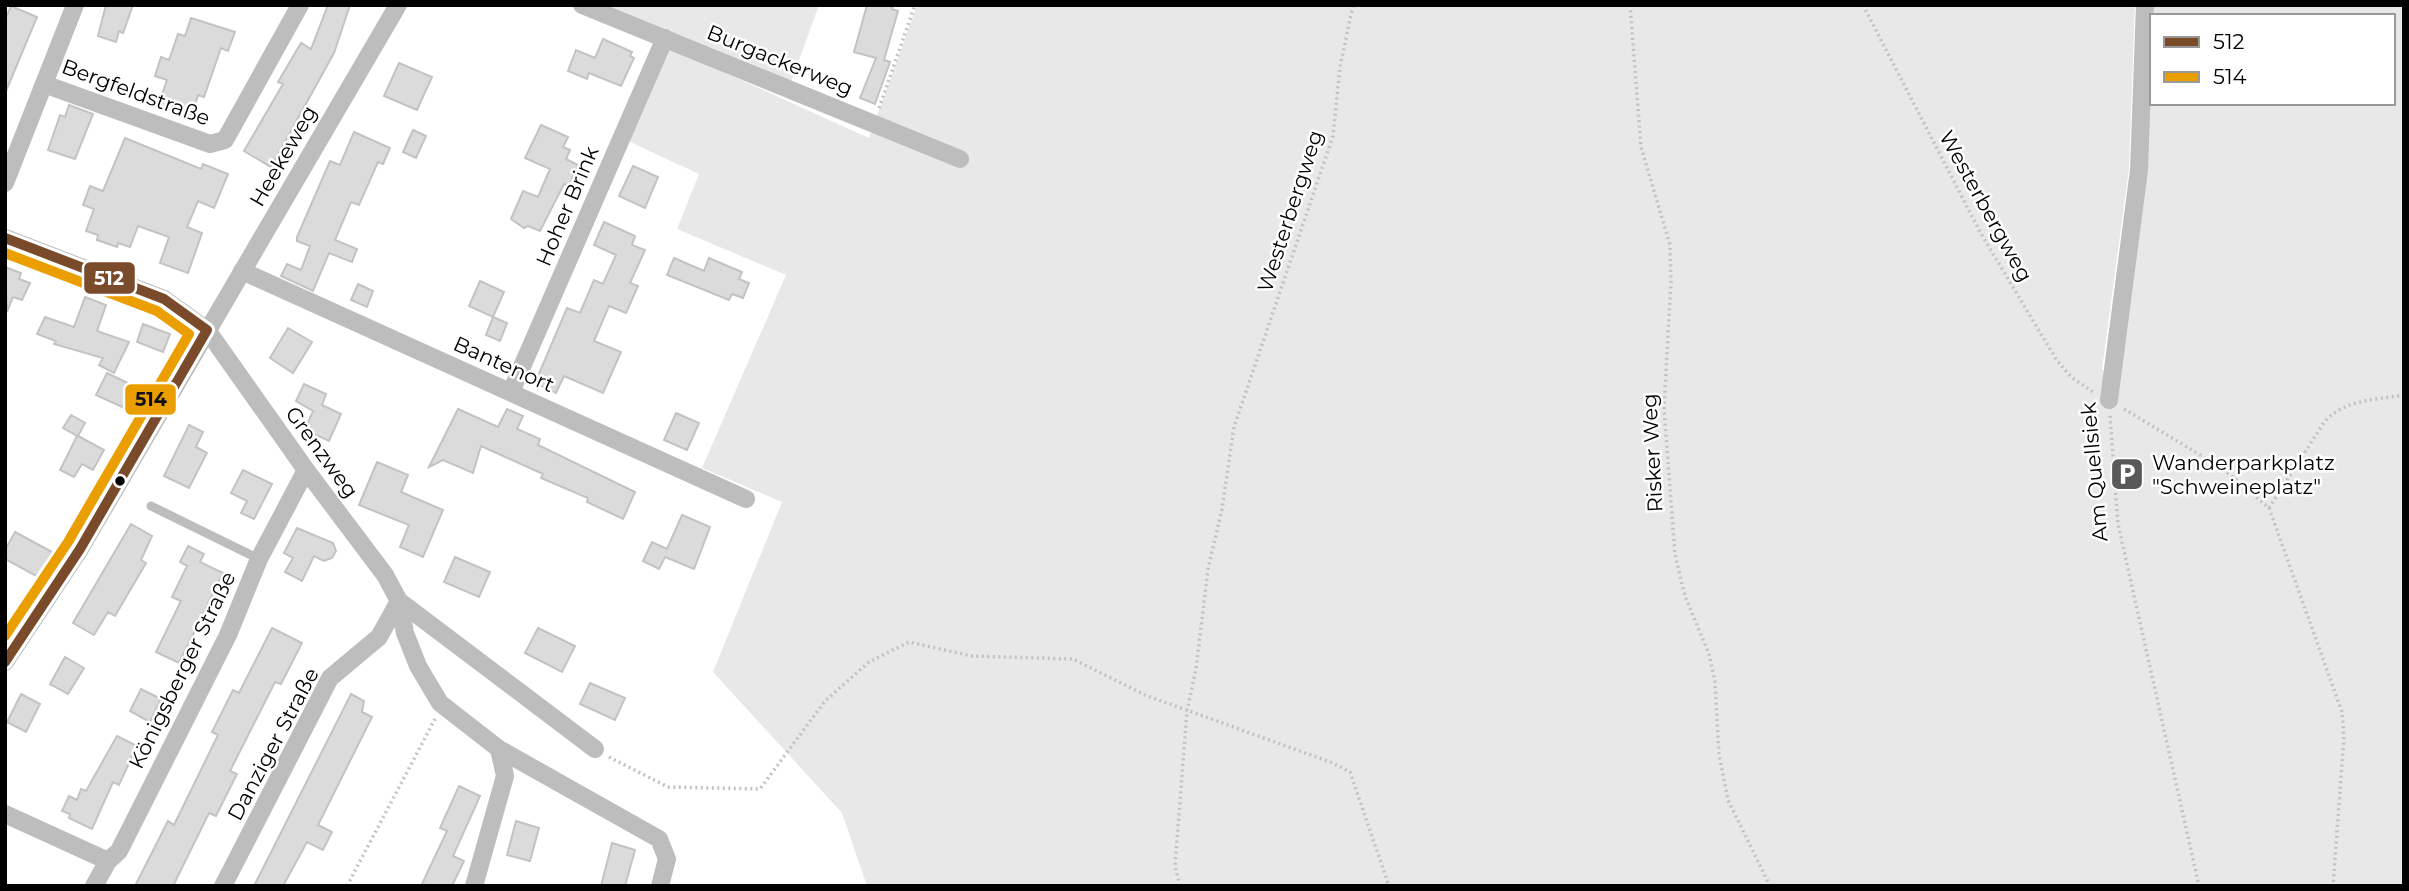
<svg xmlns="http://www.w3.org/2000/svg" width="2409" height="891" viewBox="0 0 2409 891" font-family="Montserrat,sans-serif">
  <style>
    .green { fill: #e8e8e8 }
    .building { fill: #dbdbdb; stroke: #c3c3c3; stroke-width: 2 }
    .lines { fill: none; stroke-linecap: round; stroke-linejoin: round }
    .path { stroke: #c2c2c2; stroke-width: 3.5; stroke-dasharray: 2 3.5; stroke-linecap: butt }
    .lane { stroke: #bdbdbd; stroke-width: 9 }
    .street { stroke: #bdbdbd; stroke-width: 18 }
    .bus-1-casing { stroke: #fff; stroke-width: 16 }
    .bus-2-casing { stroke: #fff; stroke-width: 16 }
    .bus-1 { stroke: #7a4b2a; stroke-width: 10 }
    .bus-2 { stroke: #eb9e00; stroke-width: 10 }
    .bus-dot { fill: #000; stroke: #fff; stroke-width: 2.5 }
    .labels { text-anchor: middle; dominant-baseline: central; stroke-width: 5; stroke-linejoin: round; paint-order: stroke }
    .street-label { font-size: 21px; fill: #000; stroke: #fff }
    .poi-label { font-size: 21px; fill: #000; stroke: #fff; text-anchor: start }
    .line-badge { stroke: #fff; stroke-width: 2.5 }
    .badge-label { font-size: 19px; text-anchor: middle; font-weight: bold; fill: #fff }
    .pale-badge-label { font-size: 19px; text-anchor: middle; font-weight: bold; fill: #111 }
  </style>
  <rect width="100%" height="100%" fill="#fff"/>
  <path class="green" d="M599,5h220l-28,77z
    M917,5h1218l-6,163 -27,202 19,2 25,-205 6,-110v46h241v-87h-239v-11h250v881h-1537l-25,-73 -129,-141 69,-170 -80,-34 84,-193 -109,-46 22,-55 -73,-34 40,-94 203,92z"/>
  <path class="building" d="M106,5h27l-10,28 -4,-2 -3,11 -18,-6z
    M328,5h22l-16,48 -63,114 -27,-16 39,-67 -5,-2 23,-39 10,6z
    M867,5h26l-1,4 6,2 -14,49 6,2 -15,42 -15,-6 16,-40 -22,-6z
    M11,6l26,11 -31,74 -1,-71z
    M191,18l44,14 -7,19 -7,-3 -17,49 -6,-2 -7,22 -33,-11 9,-26 -12,-4 6,-19 8,3 9,-26 7,2z
    M603,39l29,13 -2,4 4,2 -13,28 -32,-13 -2,6 -19,-8 8,-21 19,8z
    M399,63l33,14 -15,33 -33,-14z
    M69,105l24,9 -18,45 -27,-9 12,-35 5,2z
    M541,125l27,12 -5,10 7,3 -4,9 12,6 -9,21 -5,-2 -24,47 -12,-5 -4,2 -13,-9 12,-28 15,6 12,-28 -25,-11z
    M413,130l13,6 -10,22 -13,-6z
    M354,132l36,16 -7,16 -5,-2 -19,43 -8,-3 -16,38 22,9 -5,13 -23,-9 -16,38 -32,-15 6,-12 14,6 9,-24 -13,-5v-4l33,-76 10,4z
    M125,138l76,31 2,-5 25,10 -14,34 -16,-7 -11,26 15,6 -14,40 -28,-10 9,-26 -31,-11 -8,21 -12,-4 -1,4 -20,-7 1,-5 -12,-4 8,-22 -11,-4 7,-19 13,5z
    M633,166l25,11 -13,31 -26,-12z
    M604,222l31,14 -3,9 13,5 -15,33 8,3 -12,27 -17,-7 -15,35 27,11 -18,41 -39,-17 -8,17 -21,-10 32,-75 13,5 14,-33 9,4 13,-29 -22,-10z
    M674,258l30,13 5,-13 33,14 -3,7 10,4 -6,15 -11,-4 -3,6 -62,-25z
    M5,267l16,6 -2,6 11,4 -8,17 -9,-3 -6,15z
    M480,281l24,11 -11,25 -24,-11z
    M358,284l15,7 -6,16 -16,-7z
    M85,297l21,8 -9,26 32,11 -15,31 -15,-8 4,-7 -49,-14 2,-3 -19,-7 8,-17 29,10z
    M493,317l14,6 -7,18 -14,-6z
    M143,324l27,10 -7,18 -26,-10z
    M288,328l24,14 -19,31 -23,-15z
    M107,373l25,12 -10,22 -26,-12z
    M304,384l22,10 -4,11 19,9 -12,27 -24,-11 8,-19 -17,-10z
    M458,409l40,18 9,-18 16,7 -6,13 23,10 -2,6 97,47 -12,27 -36,-17 1,-4 -47,-20 2,-4 -62,-28 -8,27 -30,-13 -14,7z
    M676,413l23,10 -12,27 -23,-10z
    M71,415l14,8 -7,13 26,14 -11,20 -11,-6 -8,13 -14,-7 17,-34 -14,-8z
    M189,425l14,7 -7,15 11,6 -18,35 -25,-12z
    M377,462l31,13 -7,17 42,18 -20,47 -23,-10 9,-22 -50,-20z
    M243,470l29,14 -18,35 -13,-6 6,-12 -16,-8z
    M682,515l28,12 -16,42 -29,-12 -6,12 -16,-8 9,-19 15,7z
    M131,524l21,12 -11,24 5,3 -31,53 -7,-4 -14,23 -21,-12z
    M297,528l36,15 3,8 -4,7 -8,3 -10,-5 -12,25 -17,-9 8,-14 -9,-5z
    M15,532l37,20 -14,25 -33,-18v-9z
    M188,546l16,8 -4,8 23,11 -44,90 -23,-11 25,-51 -9,-4 15,-31 -7,-4z
    M455,557l35,15 -11,25 -35,-15z
    M272,628l30,15 -21,41 -6,-2 -45,89 7,3 -21,42 -7,-3 -36,73h-38l33,-65 6,4 44,-90 -6,-3 21,-42 6,3z
    M538,628l37,18 -13,26 -37,-19z
    M65,657l19,11 -16,26 -18,-10z
    M590,683l35,15 -10,22 -35,-16z
    M141,689l20,10 -11,23 -20,-11z
    M21,694l19,10 -14,28 -19,-10z
    M351,694l13,7 -2,11 10,5 -54,108 14,7 -9,18 -16,-8 -24,44h-29z
    M117,736l20,10 -18,39 -6,-3 -21,47 -23,-11 1,-4 -8,-3 7,-15 8,4 4,-11 5,2z
    M459,786l21,10 -27,60 11,5 -12,25h-31l26,-55 -7,-3z
    M516,821l23,7 -9,33 -23,-6z
    M612,843l23,7 -10,36h-24z"/>
  <g class="lines">
    <path class="path" d="M1630,5l11,142 29,98 1,36 -7,127 11,147 10,41 24,58 6,28 4,72 9,46 42,86
      M1863,5l117,227 76,127 15,18 22,15
      M879,108l36,-103
      M2124,409l98,59 47,40 73,204 2,25 -11,149
      M2110,416l8,108 81,362
      M2269,508l56,-87c21,-22 50,-21 79,-26
      M609,757l59,30 92,2 65,-88 44,-39 40,-20 63,14 101,3 72,36 188,68 17,9 39,114
      M347,886l88,-167
      M1180,886l-5,-20 12,-155 9,-42 12,-100 14,-60 12,-82 99,-291 7,-69 13,-62"/>
    <path class="lane" d="M151,506l108,53"/>
    <path class="street" d="M582,5l378,154
      M44,84l166,60 15,-4 75,-135
      M5,183l70,-178
      M5,238l159,61 43,31 99,140 79,105 14,26 6,32 13,33 22,37 59,46 160,90 8,20 -7,27
      M242,271l504,228
      M511,392l154,-354
      M2109,400l30,-230 6,-165
      M5,662l75,-113 318,-544
      M5,814l103,47
      M94,886l14,-25 11,-10 109,-216 31,-76 47,-89
      M223,886l107,-208 49,-41 20,-36 196,148
      M474,886l31,-110 -6,-27"/>
    <g class="bus-1-casing">
      <path id="bus-1" d="M5,238l159,61 43,31
        M5,662l75,-113 127,-219"/>
    </g>
    <g class="bus-2-casing">
      <path id="bus-2" d="M5,253l152,58 32,23 -121,208 -63,94"/>
    </g>
    <use href="#bus-1" class="bus-1"/>
    <use href="#bus-2" class="bus-2"/>
  </g>
  <defs>
    <g id="parking-square" transform="scale(1.75)"><rect x="-9" y="-9" width="18" height="18" rx="4" fill="#595959" stroke="#fff"/><path d="M-3.5-5.5H1a3.5 3.5 0 0 1 0 7H-1V5.5H-3.5ZM-1-3.4V-.6H.8a1.4 1.4 0 0 0 0-2.8Z" fill="#fff"/></g>
  </defs>
  <g fill-rule="evenodd">
    <use href="#parking-square" x="2127" y="474"/>
  </g>
  <circle class="bus-dot" cx="120" cy="481" r="6"/>
  <g class="labels">
    <g class="street-label">
      <text transform="translate(780 60) rotate(22)">Burgackerweg</text>
      <text transform="translate(136 92) rotate(20)">Bergfeldstraße</text>
      <text transform="translate(283 156) rotate(-60)">Heekeweg</text>
      <text transform="translate(567 206) rotate(-67)">Hoher Brink</text>
      <text transform="translate(1986 206) rotate(61)">Westerbergweg</text>
      <text transform="translate(1290 211) rotate(-72)">Westerbergweg</text>
      <text transform="translate(504 364) rotate(24)">Bantenort</text>
      <text transform="translate(322 452) rotate(54)">Grenzweg</text>
      <text transform="translate(1652 453) rotate(-93)">Risker Weg</text>
      <text transform="translate(2094 472) rotate(-95)">Am Quellsiek</text>
      <text transform="translate(182 670) rotate(-64)">Königsberger Straße</text>
      <text transform="translate(273 744) rotate(-62)">Danziger Straße</text>
    </g>
    <g class="poi-label">
      <text x="2152" y="462">Wanderparkplatz<tspan x="2152" dy="24">"Schweineplatz"</tspan></text>
    </g>
  </g>
  <g class="line-badge">
    <rect x="83" y="261" width="53" height="34" rx="7" fill="#7a4b2a"/>
    <rect x="124" y="383" width="53" height="33" rx="7" fill="#eb9e00"/>
  </g>
  <g class="badge-label">
    <text x="109" y="285">512</text>
  </g>
  <g class="pale-badge-label">
    <text x="151" y="406">514</text>
  </g>
  <rect width="2409" height="891" fill="none" stroke="#000000" stroke-width="14"/>
  <rect x="2150" y="14" width="245" height="91" fill="#ffffff" stroke="#999999" stroke-width="2"/>
  <rect x="2164" y="37" width="35" height="10" fill="#7a4b2a" stroke="#999999" stroke-width="2"/>
  <text x="2213" y="49" font-size="21" fill="#000000">512</text>
  <rect x="2164" y="72" width="35" height="10" fill="#eb9e00" stroke="#999999" stroke-width="2"/>
  <text x="2213" y="84" font-size="21" fill="#000000">514</text>
</svg>
